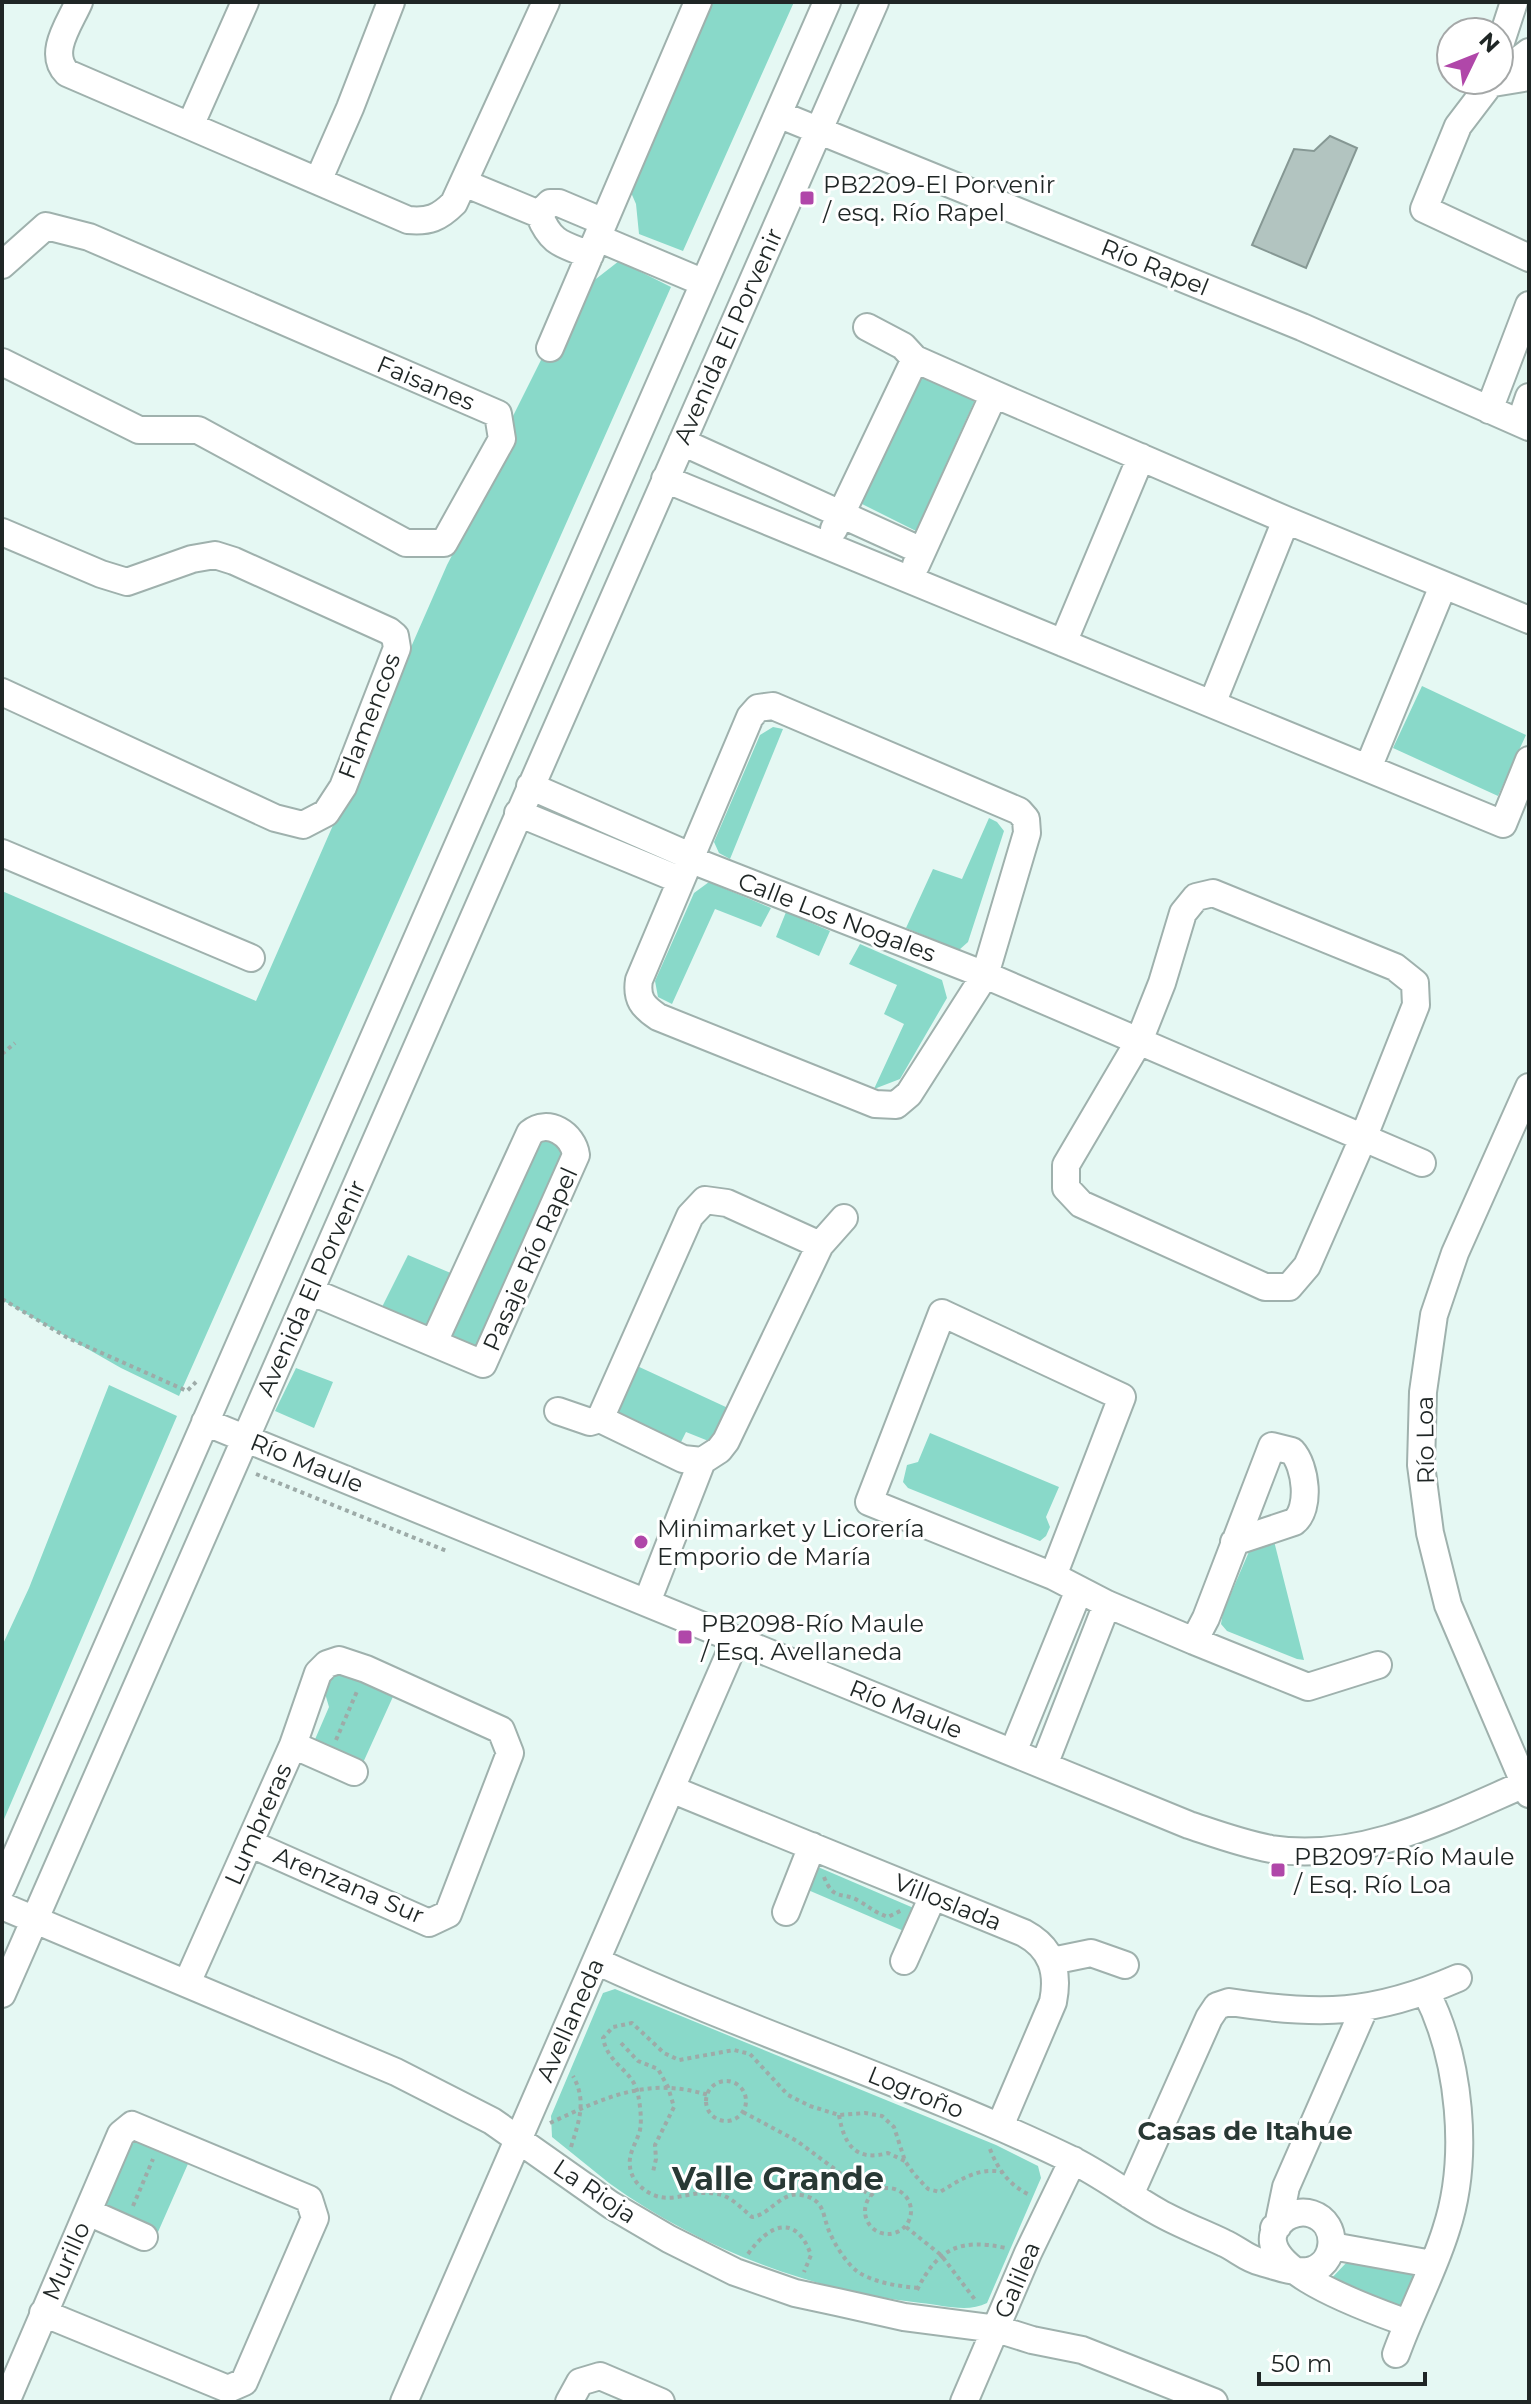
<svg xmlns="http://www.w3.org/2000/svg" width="1531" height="2404" viewBox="0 0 1531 2404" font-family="Montserrat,sans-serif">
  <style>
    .green { fill: #89d9c9 }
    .building { fill: #b2c4c0; stroke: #869894; stroke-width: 2 }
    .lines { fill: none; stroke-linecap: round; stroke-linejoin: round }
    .minor-casing { stroke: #9fb1ad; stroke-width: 30 }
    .path { stroke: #9daba8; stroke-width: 4; stroke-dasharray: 4 4; stroke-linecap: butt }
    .minor { stroke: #fff; stroke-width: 26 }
    .poi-dot { fill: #b047a9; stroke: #fff; stroke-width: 3 }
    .labels { text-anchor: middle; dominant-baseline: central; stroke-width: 6; stroke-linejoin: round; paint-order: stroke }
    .poi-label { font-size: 24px; fill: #1f2625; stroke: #fff; text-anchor: start }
    .street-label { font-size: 24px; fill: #1f2625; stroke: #fff }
    .neighbourhood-label { font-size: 26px; font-weight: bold; fill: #293935; stroke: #fff }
    .district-label { font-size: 32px; font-weight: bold; fill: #293935; stroke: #fff }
  </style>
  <rect width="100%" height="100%" fill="#e5f8f3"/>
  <path class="green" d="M711,2h83l-111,249 -44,-17 -3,-30 -7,-16z
    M619,261l52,26 -492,1109 -58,-28 -119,-68v-409l254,110 191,-436 62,-120 4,-29 31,-62 11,6 37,-78z
    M921,374l54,26 -59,131 -56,-28z
    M1422,686l104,49 -28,61 -105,-48z
    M773,727l10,2 -53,130 -11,-6 -5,-11 46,-107z
    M989,818l8,4 7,9 -36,111 -9,8 -53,-22 27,-59 29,10z
    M709,882l62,26 -10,19 -46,-18 -43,95 -14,-7 -3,-16 39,-88z
    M786,912l44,19 -11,25 -43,-19z
    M860,944l82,36 5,18 -47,81 -26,10 30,-65 -20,-10 13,-29 -48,-21z
    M550,1137l17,10 -77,192 -23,13 -87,-41 28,-56 64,27 65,-141z
    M635,1365l93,43 -17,34 -25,-10 -6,12 -58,-25 -7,-15z
    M296,1368l37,14 -19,46 -39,-17z
    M109,1385l68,31 -175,408v-178l27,-58z
    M930,1433l129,54 -13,30 4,10 -4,9 -6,5 -132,-53 -5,-6 4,-17 11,-3z
    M1274,1541l30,119 -7,-1 -70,-28 -6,-7 2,-12 28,-65z
    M347,1668l49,22 -34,75 -49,-21 16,-37 -5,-17 5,-13z
    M818,1867l98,42 -10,23 -98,-42z
    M615,1989l381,156 42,21 3,12 -54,125c-19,10 -45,2 -66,0 -110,-12 -222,-55 -312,-120 -19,-15 -38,-31 -57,-46l-1,-21 52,-123z
    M144,2136l47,21 -33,75 -55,-27 17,-35 -1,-13 8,-15z
    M1347,2262l64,9 3,4 -14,31 -8,1 -63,-26z"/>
  <path class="building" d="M1330,136l27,12 -51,120 -54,-23 42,-96 20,2z"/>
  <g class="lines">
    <g class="minor-casing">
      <path id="minor" d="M79,2c-9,21 -32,51 -12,71l341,147c21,2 31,-2 46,-17l92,-201
        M1499,48l15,-46
        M1499,75l30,-23
        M1489,80l-2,4 42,-7
        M1493,80l-35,46 -34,83 105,49
        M778,114l524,213 227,100
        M190,126l55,-124
        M318,181l32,-73 41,-106
        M464,183l75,31c12,30 23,30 51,41
        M539,214l11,-11h9l45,19
        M598,238l104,44
        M2,265l44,-39 43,11 409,177 4,25 -58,104h-38l-208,-113h-59l-137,-68
        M867,327l36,19 12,13 79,35 292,126 243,100
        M550,348l148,-346
        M1489,410l40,-105
        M1520,423l9,-26
        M682,442l240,109
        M665,479l838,345 26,-64
        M834,529l81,-170
        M2,532l99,42 26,8 65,-23 23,-4 19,6 155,70 6,5 2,12 -54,139 -17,26 -23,12 -28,-7 -273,-126
        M916,565l78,-171
        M1063,643l78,-186
        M1212,704l74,-184
        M773,706l246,105 7,8 1,14 -42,142 -76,119 -13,11 -21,-1 -217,-87c-15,-10 -22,-18 -19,-37l111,-263 8,-9z
        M1368,768l75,-182
        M530,786l160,70
        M518,813l162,67
        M2,853l249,105
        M689,859l296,116 437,188
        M1213,893l182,74 20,16 1,22 -52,131 -57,130 -18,21h-24l-184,-83 -15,-16v-23l73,-124 23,-58 21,-70 13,-16z
        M1529,1087l-74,166 -21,62 -11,77 -2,73 9,68 18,72 81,189
        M310,1291l173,73 93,-209c-3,-21 -28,-37 -46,-22l-96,209
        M942,1313l180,84 -69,179 -184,-74z
        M558,1411l32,11 10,-3 83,40 19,2
        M600,1419l90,-203 15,-16 22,3 93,42
        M205,1422l984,403c27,9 54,19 82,24 91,14 177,-32 258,-67
        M702,1461l17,-11 7,-9 94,-196 24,-27
        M1053,1576l54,28 87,37 12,-23 66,-172 20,5c14,15 19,58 2,71l-60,20
        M647,1602l55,-141
        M1194,1641l114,46 70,-22
        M293,1745l61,27
        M1013,1752l66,-162
        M1044,1765l63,-161
        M671,1789l353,144c28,15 35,39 29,69l-53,124
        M2,1887l825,-1885
        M2,1906l394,166 96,49 119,84 58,34 66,33 60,21 42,9 67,15 93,12 35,11 50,10 132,52
        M786,1912l26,-66
        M596,1961c156,72 320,124 474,198 31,15 58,36 88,53 21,12 43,20 66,31 12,5 23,16 37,19 14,4 32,11 47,9 29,-5 32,-48 4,-57 -9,-3 -21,-1 -28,5 -53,45 97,94 123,104
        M904,1961l29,-65
        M1052,1961l39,-8 34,12
        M187,1983l106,-238 25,-72 9,-9 12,-4 27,9 135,61 9,23 -62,161 -19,9 -178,-79
        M2,1994l873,-1992
        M1130,2195l79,-177 8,-12 12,-4c91,14 144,13 229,-24
        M88,2212l56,25
        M1274,2228l4,-2 8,-39 78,-178
        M1332,2246l100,18
        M1396,2354c15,-42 37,-82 50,-124 24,-72 14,-172 -20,-238
        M6,2402c38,-90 77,-179 115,-268l11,-9 177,74 6,19 -71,164 -16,7 -185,-76
        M404,2402l332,-763
        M569,2402l11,-20 20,-6 61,26
        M964,2402l64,-149 45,-93"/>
    </g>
    <path class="path" d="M2,1054l13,-11
      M2,1299l66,39 119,53 9,-9
      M256,1474l191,77
      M336,1740l22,-51
      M824,1877c10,25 18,14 35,24 12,7 15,11 29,16l14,-7
      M621,2043l17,18 20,8 10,18 6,20 -19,38 1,14 -3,13
      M706 2101a20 20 0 1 1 40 0a20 20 0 1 1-40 0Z
      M743,2112l54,29 74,55
      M839,2115c5,30 17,47 49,38l17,8
      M550,2123c54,-25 97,-47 158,-28
      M571,2147c8,-26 16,-46 2,-71
      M990,2149c8,21 20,37 40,46
      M865 2211a23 23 0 1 1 46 0a23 23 0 1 1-46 0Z
      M133,2206l20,-47
      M906,2227l35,28 35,46
      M748,2254c21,-30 48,-41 63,1l-7,17
      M918,2288c-20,-2 -43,-5 -60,-16 -12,-9 -23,-27 -29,-41 -7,-17 -4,-32 -28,-36 -20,-4 -31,20 -49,22 -11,-9 -21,-21 -35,-23 -29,-6 -50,16 -76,-7 -6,-5 -11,-14 -11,-21 -2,-13 7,-24 10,-36 2,-11 0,-25 -2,-36 -5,-24 -30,-29 -35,-56l10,-11 19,-4 32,30 15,7 55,-10 16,4 38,41 22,11 29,9 26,-2 17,3 12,11 11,34 9,13 14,15 12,3c20,-12 38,-25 62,-20
      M917,2290c21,-42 43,-52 89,-42"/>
    <use href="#minor" class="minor"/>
  </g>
  <g class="poi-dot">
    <rect x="799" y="190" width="16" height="16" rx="4"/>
    <circle cx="641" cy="1542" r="8"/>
    <rect x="677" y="1629" width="16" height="16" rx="4"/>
    <rect x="1270" y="1862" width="16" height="16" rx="4"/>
  </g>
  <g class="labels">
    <g class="poi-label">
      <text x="823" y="184">PB2209-El Porvenir<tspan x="823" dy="28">/ esq. Río Rapel</tspan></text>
      <text x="657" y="1528">Minimarket y Licorería<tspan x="657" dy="28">Emporio de María</tspan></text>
      <text x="701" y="1623">PB2098-Río Maule<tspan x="701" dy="28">/ Esq. Avellaneda</tspan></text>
      <text x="1294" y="1856">PB2097-Río Maule<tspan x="1294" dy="28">/ Esq. Río Loa</tspan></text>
    </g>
    <g class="street-label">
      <text transform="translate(1155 267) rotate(22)">Río Rapel</text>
      <text transform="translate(728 336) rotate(-66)">Avenida El Porvenir</text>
      <text transform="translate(426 383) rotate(23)">Faisanes</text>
      <text transform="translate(369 716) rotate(-69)">Flamencos</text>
      <text transform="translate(837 917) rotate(21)">Calle Los Nogales</text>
      <text transform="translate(530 1259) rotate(-66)">Pasaje Río Rapel</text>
      <text transform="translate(311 1288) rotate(-66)">Avenida El Porvenir</text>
      <text transform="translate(1425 1440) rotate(-91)">Río Loa</text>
      <text transform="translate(307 1463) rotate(22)">Río Maule</text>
      <text transform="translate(906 1709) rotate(22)">Río Maule</text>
      <text transform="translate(258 1824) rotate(-66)">Lumbreras</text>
      <text transform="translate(349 1885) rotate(23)">Arenzana Sur</text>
      <text transform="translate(948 1902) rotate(22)">Villoslada</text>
      <text transform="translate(570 2020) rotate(-66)">Avellaneda</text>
      <text transform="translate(916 2092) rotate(22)">Logroño</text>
      <text transform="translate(595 2191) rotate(34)">La Rioja</text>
      <text transform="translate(66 2261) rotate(-66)">Murillo</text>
      <text transform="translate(1017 2280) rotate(-67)">Galilea</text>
    </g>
    <g class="neighbourhood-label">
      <text x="1245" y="2131">Casas de Itahue</text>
    </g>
    <g class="district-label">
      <text x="778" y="2178">Valle Grande</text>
    </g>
  </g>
  <rect width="1531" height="2404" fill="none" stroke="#1f2625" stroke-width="8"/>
  <g transform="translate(1475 56) rotate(47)"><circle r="38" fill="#ffffff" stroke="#a5a8a8" stroke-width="2"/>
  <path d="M0-6L14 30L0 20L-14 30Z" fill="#b047a9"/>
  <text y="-12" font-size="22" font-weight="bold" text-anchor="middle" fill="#1f2625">N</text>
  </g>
  <path d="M1259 2372v12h166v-12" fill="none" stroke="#1f2625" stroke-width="4"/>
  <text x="1271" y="2372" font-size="24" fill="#1f2625" stroke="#ffffff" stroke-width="6" paint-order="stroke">50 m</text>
</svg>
